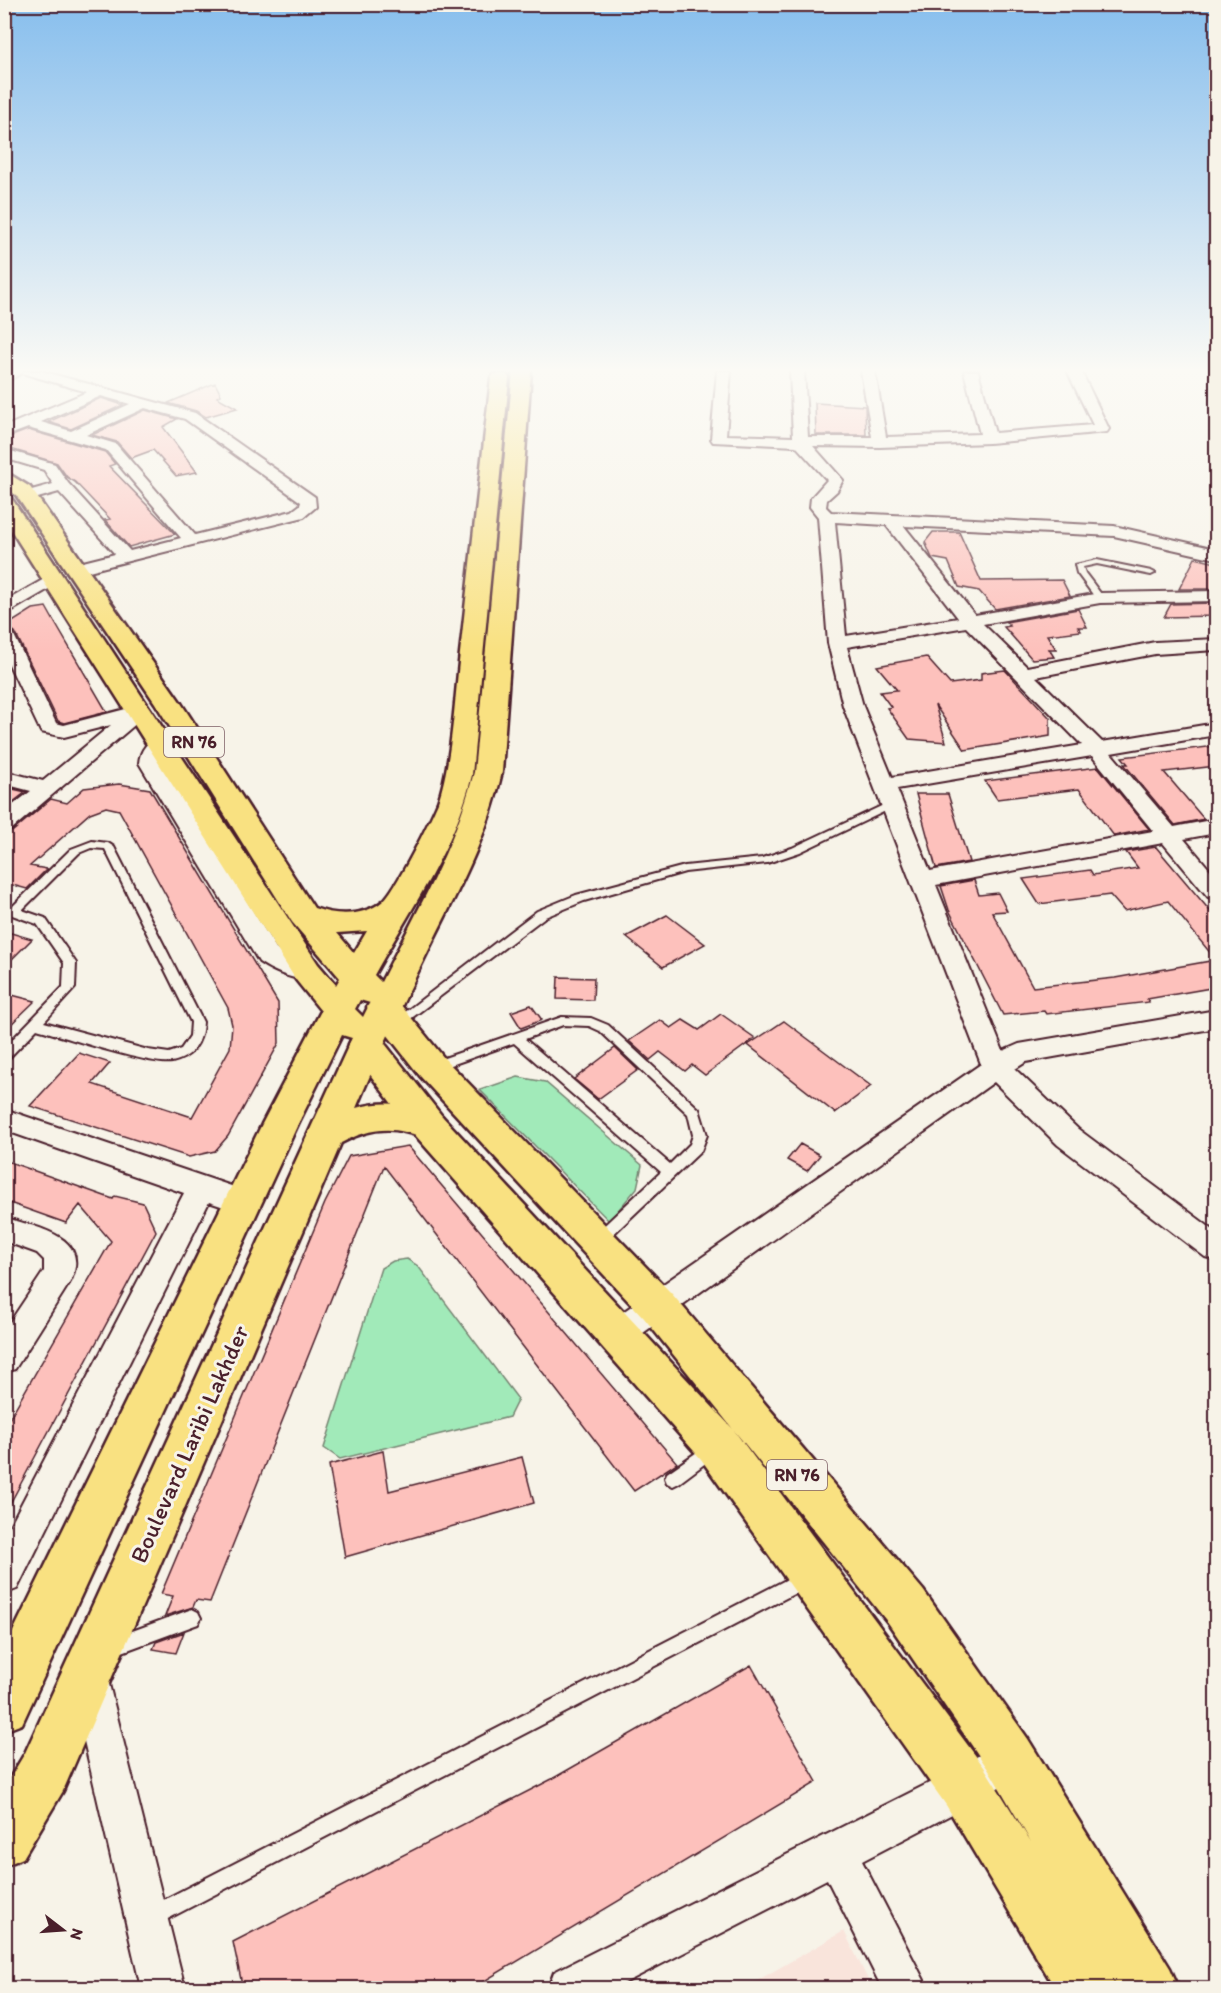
<svg xmlns="http://www.w3.org/2000/svg" width="1221" height="1993" viewBox="0 0 1221 1993" font-family="Itim,sans-serif">
  <style>
    .built { fill: #f9e4db }
    .green { fill: #a1eab9; stroke: #768472; stroke-width: 1.5 }
    .building { fill: #fdc1bc; stroke: #4a1f2b; stroke-width: 1.5 }
    .lines { fill: none; stroke-linecap: round; stroke-linejoin: round }
    .lane-casing { stroke: #4a1f2b; stroke-width: 4 }
    .street-casing { stroke: #4a1f2b; stroke-width: 4 }
    .primary-casing { stroke: #4a1f2b; stroke-width: 5 }
    .highway-casing { stroke: #4a1f2b; stroke-width: 5 }
    .lane { fill: #f7f3e8; fill-rule: evenodd }
    .street { fill: #f7f3e8; fill-rule: evenodd }
    .primary { fill: #f9e181; fill-rule: evenodd }
    .highway { fill: #f9e181; fill-rule: evenodd }
    .labels { text-anchor: middle; dominant-baseline: central; stroke-width: 6; stroke-linejoin: round; paint-order: stroke }
    .shield { fill: #f7f3e8; stroke: #7e5f64; stroke-width: 1.5 }
    .shield-label { font-size: 18px; font-weight: bold; fill: #4a1f2b }
    .near-street-label { font-size: 24px; fill: #4a1f2b; stroke: #f7f3e8 }
  </style>
  <rect width="100%" height="100%" fill="#f7f3e8"/>
  <filter id="ink" filterUnits="userSpaceOnUse"><feTurbulence type="fractalNoise" baseFrequency=".0167" numOctaves="2"/><feDisplacementMap in="SourceGraphic" scale="12" xChannelSelector="R" yChannelSelector="G"/><feConvolveMatrix kernelMatrix="1 2 1 2 8 2 1 2 1" color-interpolation-filters="sRGB"/></filter>
  <g filter="url(#ink)">
    <path class="built" d="M844,1931l28,57h-128z"/>
    <path class="green" d="M518,1077l27,5 97,83 -5,23 -28,33 -129,-131z
      M407,1259l11,7 100,133 -9,18 -169,42 -16,-11 57,-180 12,-7z"/>
    <path class="building" d="M215,383l6,12 -4,2 20,11 -31,9 -10,-6 -28,-8z
      M101,398l22,7 -52,24 -23,-7z
      M815,403l50,3 1,29h-50z
      M145,410l32,9 -14,8 34,45 -21,4 -23,-26 -22,8 -14,-16 -25,-7z
      M28,430l77,22 10,12 -6,2 66,68 -46,13 -24,-27 5,-1 -35,-37 -8,-5 -10,-14 -53,-16v-8z
      M933,532h26l22,49 81,-1 8,16 -75,13 -16,-18 -20,-4 -11,-26 -16,-3 -7,-16z
      M1195,558l21,5v26h-37z
      M1216,603v13l-52,1 7,-13z
      M46,607l5,9 56,96 -43,11 -6,-2 -43,-89 -9,-6 27,-17z
      M1078,609l9,18h-9l3,4 -34,4 9,14h-7l5,8 -22,2 -28,-32 6,-1 -4,-4z
      M926,657l24,27 31,-4v-7l24,-3 45,48v18l-85,14 -30,-45 11,37 -37,-3 -22,-31 4,-1 -11,-15 17,-2 -20,-24z
      M1216,746v20l-52,6 40,47 -29,6 -51,-61h4l-6,-7z
      M1098,767l51,62 -35,7 -35,-47 -82,10 -12,-18z
      M119,784l31,5 128,214 1,40 -51,93 -13,15 -26,6 -159,-51 49,-53 31,10 -18,21 100,33 38,-69 2,-23 -4,-17 -109,-198 -13,-3 -16,6 -60,53 17,3 -20,20 -18,-5 -5,4v-55l9,-2 38,-32 16,4 17,-15z
      M4,787l22,5 -22,17z
      M916,794h32l21,68 -33,6z
      M1156,847l60,71v42l-48,-59 -44,10 -14,-16 -71,9 -16,-25 67,-9 3,5 45,-7 -12,-16z
      M974,880l5,15 19,-2 9,18 -15,1 41,75 82,-9 101,-18v27l-69,12 2,3 -103,12 -2,-3 -41,4 -54,-105 -8,-24z
      M667,915l38,29 -42,23 -37,-30z
      M4,931l28,8 -28,28z
      M558,977l36,1 -1,22 -36,-1z
      M4,993l31,8 -31,30z
      M531,1005l11,15 -21,8 -10,-16z
      M721,1014l34,24 -50,37 -13,-10 -7,6 -25,-19 -10,8 -21,-19 31,-21 11,8 12,-8 16,10z
      M784,1021l87,65 -36,27 -87,-68z
      M615,1048l23,22 -40,29 -24,-20z
      M800,1144l20,11 -13,16 -20,-11z
      M408,1146l269,317 -43,28 -250,-325 -174,436 -14,-2 -3,7 -28,9 8,-20 -12,-2 164,-391 24,-47z
      M4,1160l109,39 2,-3 28,7 13,28 -152,284v-87l107,-187 -31,-36 -14,18 -62,-22z
      M383,1451l6,40 133,-34 12,46 -189,54 -16,-92z
      M184,1632l-8,21 -23,-4 3,-7z
      M751,1665l66,117 -346,207h-228l-10,-47 319,-163z"/>
    <g class="lines">
      <g class="lane-casing">
        <path id="lane" d="M1097,560l54,11 4,2 -4,2 -54,-11 -14,3 2,6 19,25 -4,3 -3,-1 -20,-27 -2,-8z
          M892,801l5,3 -1,2 -96,46 -33,11 -82,9 -101,29 -39,16 -144,109 -4,1 -6,-4 146,-112 39,-16 109,-29 77,-8 30,-10z
          M92,841l16,2 6,4 89,175c-1,20 -9,35 -31,40 -20,4 -110,-26 -135,-33l-29,30 -4,1v-12l59,-61 1,-24 -27,-39 -33,-12v-7l8,2 59,-58zM91,848l14,1 86,173 -1,14 -9,13 -12,4 -21,-3 -104,-28 31,-34 1,-25 -2,-3 -29,-42 -23,-8 57,-57z
          M562,1017l29,1 17,7 91,84 8,26 -6,16 -98,93 -5,2 -5,-2 -2,-4 2,-4 68,-64 -147,-129 -80,28 -4,-2 -2,-3 2,-3zM563,1025l26,1 11,5 88,83 5,21 -3,9 -20,20 -145,-125z
          M713,1441l6,2 2,5 -2,5 -40,30 -6,3 -6,-3 -2,-5 2,-5z
          M805,1570l6,3 3,6 -3,6 -653,339 -7,3 -7,-3 -3,-7 3,-7z
          M192,1609l6,3 3,6 -3,6 -84,31 -6,-3 -3,-6 3,-6z"/>
      </g>
      <g class="street-casing">
        <path id="street" d="M8,371h33l154,42 120,84 1,10 -12,10 -227,57 -6,-1 -3,-4 3,-4 44,-11 -56,-62 -32,9 -6,-2 -2,-3 2,-3 32,-9 -9,-14 -40,-12v-9l51,15 13,19 62,68 51,-13 -75,-88 -78,-22 -24,9v-10l83,-35 -65,-19 -18,10v-10zM101,396l29,8 -59,27 -30,-9zM145,408l40,11 116,83 -1,3 -8,6 -97,24 -79,-91 -30,-9z
          M717,371h14l-5,64 67,2 -3,-66h14l4,66h64l-11,-66h14l11,66 94,-3 -16,-63h14l17,62 98,-8 -26,-54h14l28,58 -2,3 -118,11 -109,4 -67,-1 30,34 -6,11 -10,9 -1,7 5,5 283,14 102,23v10l-102,-23 -210,-10 71,89 125,-22 116,-2v10l-116,2 -117,21 44,43 128,-25 61,-3v11l-61,4 -119,23 66,65 114,-19v12l-105,18 63,74 42,-8v14l-32,6 32,38v22l-8,-2 -45,-54 -227,42 67,166 16,-7 197,-34v18l-190,34 -11,7 63,60 138,103v28l-11,-3 -147,-112 -64,-63 -365,261 -11,4 -11,-4 -5,-10 5,-10 374,-259 -138,-358 -15,-63 -10,-126 -8,-10 1,-9 16,-18 -31,-34 -83,-4 -2,-3zM835,522l51,3 72,93 -112,18zM966,627l116,118 -190,32 -29,-71 -16,-59zM1092,756l61,75 -223,40 -33,-82z
          M53,574l6,1 3,4 -3,4 -55,32v-13z
          M4,628l9,5 43,90 8,2 77,-20 7,2 3,4 -139,118 -8,2v-19l27,-21 -27,-7v-13l39,10 68,-56 -47,12 -23,-5 -37,-78z
          M160,737l7,2 3,4 -10,12 1,8 116,187 12,8 27,8 4,6 -4,6c-18,5 -42,-6 -57,-16l-120,-199c1,-13 9,-23 21,-26z
          M4,1109l248,84 5,8 -5,8 -10,4 -33,-11 -192,387 -13,5v-57l180,-344 -180,-63z
          M4,1217c32,11 89,18 66,65l-55,87 -11,4v-42l40,-60v-11l-7,-7 -33,-12z
          M89,1661l14,5 5,14 77,308h-44l-71,-308 5,-14z
          M1010,1737l14,6 6,14 -6,14 -45,29 -117,61 66,127h-46l-55,-109 -212,109h-67l6,-16 397,-200z"/>
      </g>
      <g class="primary-casing">
        <path id="primary" d="M513,371h18l-29,401c-14,62 -41,113 -69,169 -27,55 -53,110 -77,167 30,-9 57,-4 86,8l5,10 -5,10c-16,5 -22,-1 -37,-4 -22,-6 -44,0 -64,11l-278,648 -40,67 -19,8v-78l21,-35 327,-715 -10,-3 -44,89 -276,600 -18,7v-81l258,-526 59,-113 -25,-31 -292,-461v-23l7,2 3,4 304,462 18,21 4,-7 -48,-56 -137,-219 -131,-196 -8,-12 -12,-8v-16l26,16 10,14 141,202 133,205c22,8 50,9 69,-7 13,-11 48,-82 55,-99 14,-40 17,-106 22,-149 10,-91 21,-183 31,-275l3,-4h12l3,4 -37,397c-16,70 -63,137 -98,200l7,7c35,-69 74,-135 93,-210zM367,931l-13,22 -17,-20zM360,1000l10,3 -7,14 -8,-8z"/>
      </g>
      <g class="highway-casing">
        <path id="highway" d="M384,995l12,4 48,59 228,236 251,296 105,149 142,229 9,20h-61l-6,-9 4,9h-61l-109,-183 -245,-346 -285,-323 -62,-83 -5,-9 5,-9 12,-3 12,3 64,81 291,313 251,338 47,75 -39,-67 -103,-151 -245,-306 -224,-242 -48,-61 -5,-8 5,-8z"/>
      </g>
      <use href="#lane" class="lane"/>
      <use href="#street" class="street"/>
      <use href="#primary" class="primary"/>
      <use href="#highway" class="highway"/>
    </g>
  </g>
  <linearGradient id="sky" x2="0" y2="1"><stop stop-color="#87beed"/><stop offset="0.57" stop-color="#fbfaf5"/><stop offset="1" stop-color="#fbfaf5" stop-opacity="0"/></linearGradient>
  <rect width="1221" height="650" fill="url(#sky)"/>
  <g class="labels">
    <g class="shield">
      <rect x="164" y="727" width="60" height="30" rx="4.5"/>
      <rect x="767" y="1460" width="60" height="30" rx="4.5"/>
    </g>
    <g class="shield-label">
      <text x="194" y="742">RN 76</text>
      <text x="797" y="1475">RN 76</text>
    </g>
    <g class="near-street-label">
      <text transform="translate(189 1444) rotate(-66)">Boulevard Laribi Lakhder</text>
    </g>
  </g>
  <rect width="1221" height="1993" fill="none" stroke="#f7f3e8" stroke-width="24"/>
  <rect x="12" y="12" width="1197" height="1969" fill="none" stroke="#4a1f2b" stroke-width="2" filter="url(#ink)"/>
  <g transform="translate(63 1930) rotate(107)" stroke="#f7f3e8" stroke-width="4.5" paint-order="stroke">
  <path d="M0-4.5L10 22L0 15L-10 22Z" fill="#4a1f2b"/>
  <text y="-9" font-size="16" font-weight="bold" text-anchor="middle" fill="#4a1f2b">N</text>
  </g>
</svg>
